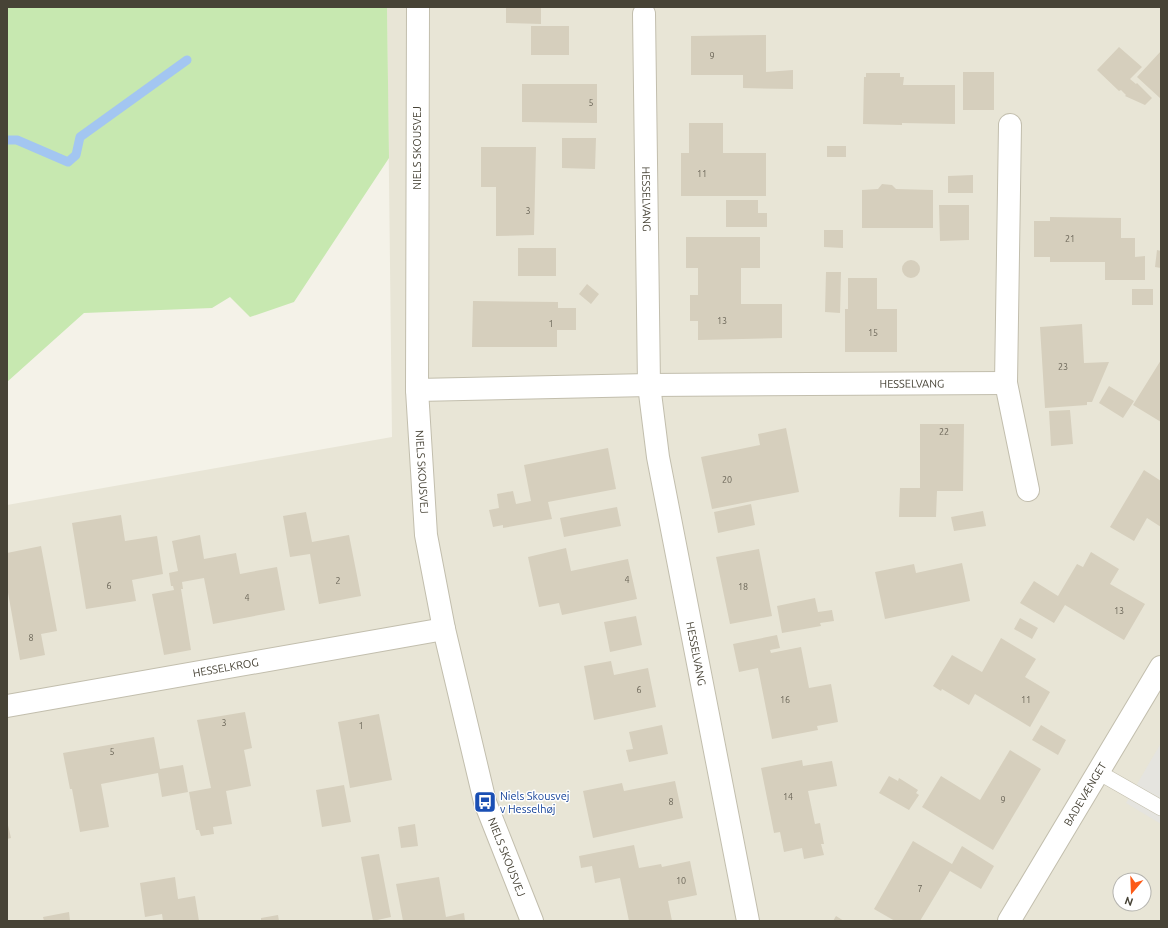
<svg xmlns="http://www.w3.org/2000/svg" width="1168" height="928" viewBox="0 0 1168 928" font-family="Ubuntu,sans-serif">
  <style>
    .residential { fill: #e8e5d6; fill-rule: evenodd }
    .green { fill: #c7e8b0 }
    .parking { fill: #e5e4df }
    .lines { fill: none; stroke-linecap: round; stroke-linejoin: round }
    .stream { stroke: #a3c6f1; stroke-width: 9 }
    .building { fill: #d6cfbd }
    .service-casing { stroke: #c2bead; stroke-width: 16 }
    .minor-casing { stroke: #c2bead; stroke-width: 24 }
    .service { stroke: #fff; stroke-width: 15 }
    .minor { stroke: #fff; stroke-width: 22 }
    .labels { text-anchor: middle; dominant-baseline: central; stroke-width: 3; stroke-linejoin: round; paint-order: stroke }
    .number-label { font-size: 9px; fill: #6b6658 }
    .street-label { font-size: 11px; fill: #474336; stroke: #fff }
    .transit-label { font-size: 11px; fill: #164399; stroke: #fff; text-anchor: start }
  </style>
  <rect width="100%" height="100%" fill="#f4f2e8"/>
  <path class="residential" d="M387,7h774v914h-1154v-416l385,-68zM1120,880h24v24h-24z"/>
  <path class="green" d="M7,7h380l2,151 -95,144 -44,15 -20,-20 -18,11 -128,5 -77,69z"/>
  <path class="parking" d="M1161,743v81l-35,-21z"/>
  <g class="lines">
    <path class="stream" d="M7,140h10l51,22 8,-7 4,-18 107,-77"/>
  </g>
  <path class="building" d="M506,7h35v17l-35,-1z
    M531,26h38v29h-38z
    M766,35v37l27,-2v19l-50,-1v-13h-52v-39z
    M1119,47l23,20 -12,12 6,5 1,-1 15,15 -7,7 -20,-9 1,-1 -5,-5 -2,1 -22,-21z
    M1161,51v48l-24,-22z
    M963,72h31v38h-31z
    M866,73h34v4h4l-1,8h52v39l-53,-1v2l-39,-1 1,-47h2z
    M522,84h75v39l-75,-1z
    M689,123h34v30h43v43h-85v-43h8z
    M562,138h34l-1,31 -33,-1z
    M827,146h19v11h-19z
    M481,147h55l-2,88 -38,1v-49h-15z
    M973,175v18h-25v-17z
    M882,184l10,1 4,4 37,1v38h-71v-38l16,-1z
    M726,200h32v13h9v14h-41z
    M939,205h30v35l-29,1z
    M1050,217l71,1v20h14v19l10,-1v24h-40v-18h-55v-5h-16v-36h16z
    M824,230h19v18l-19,-1z
    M686,237h74v31h-19v36h41v34l-84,2v-19h-8v-26h8v-27h-12z
    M518,248h38v28h-38z
    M1157,250l4,1v17l-6,-1z
    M902 269a9 9 0 1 1 18 0a9 9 0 1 1-18 0Z
    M826,272h15l-1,41 -15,-1z
    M848,278h29v31h20v43h-52v-43h3z
    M587,284l12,10 -8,10 -12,-10z
    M1132,289h21v16h-21z
    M473,301l85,1v6h18v22h-19v17h-85z
    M1082,324l2,39 25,-1 -17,40h-5v3l-42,3 -5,-81z
    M1161,360v62l-28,-17z
    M1109,386l25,15 -11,17 -24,-15z
    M1070,410l3,34 -22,2 -2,-35z
    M920,424h44l-1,67h-26l-1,26h-37l1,-29h20z
    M786,428l13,64 -87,17 -11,-52 59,-12 -2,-11z
    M608,448l8,41 -68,13 4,17 -49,9v-3l-10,2 -4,-17 10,-2 -2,-14 16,-3 3,13 15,-3 -7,-36z
    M1144,470l17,11v46l-14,-9 -13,23 -24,-14z
    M751,504l4,21 -37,8 -4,-21z
    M617,507l4,19 -57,11 -4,-19z
    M983,511l3,15 -32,5 -3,-14z
    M306,512l6,30 37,-7 12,61 -42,8 -9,-50 -20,3 -7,-41z
    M121,515l4,26 32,-5 6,38 -31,6 4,21 -50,8 -14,-86z
    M200,535l4,24 32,-6 4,21 37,-7 8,43 -72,14 -9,-46 -22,4 1,7h-2l10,61 -27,5 -12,-61 22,-4 -1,-4h-2l-2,-13 9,-2 -6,-30z
    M41,546l16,85 -16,3 4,21 -25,5 -13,-73v-34z
    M566,548l5,23 57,-12 9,40 -75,16 -3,-12 -20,4 -11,-50z
    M759,549l13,67 -42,8 -14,-67z
    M1091,552l28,17 -9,15 35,20 -21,36 -59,-35 -11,18 -34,-20 14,-22 24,15 19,-32 6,3z
    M962,563l8,38 -85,18 -10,-47 39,-8 2,9z
    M815,598l3,14 14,-2 2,11 -14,2 1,3 -39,7 -5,-27z
    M636,616l6,29 -32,7 -6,-30z
    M1020,618l18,10 -6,11 -18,-10z
    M777,635l3,13 -10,2 1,3 30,-6 8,41 22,-4 7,38 -21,4 1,4 -46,9 -14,-71 -19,4 -6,-28z
    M1001,638l35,21 -11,18 25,15 -20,35 -55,-33 -6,11 -27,-16 -1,2 -8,-5 19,-31 30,17z
    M611,661l3,14 34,-7 8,39 -62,13 -10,-54z
    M245,712l7,36 -8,2 7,36 -25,5 6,33 -19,3 1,7 -13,2 -2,-6h-3l-7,-38 22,-4 -14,-68z
    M379,714l13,66 -42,8 -12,-66z
    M662,725l6,29 -39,8 -3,-12 7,-1 -4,-17z
    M1041,725l25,15 -8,15 -26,-15z
    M154,737l6,32 23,-4 5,27 -26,5 -4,-24 -57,11 8,43 -29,5 -8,-43h-2l-7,-36z
    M1010,750l31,19 -48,81 -71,-43 19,-31 39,24z
    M802,760l1,6 29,-5 5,25 -29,5 7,33 5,-1 4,21h-3l3,11 -20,4 -2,-11 -18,4 -4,-20 -6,1 -13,-65z
    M889,776l9,5 1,-3 19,12 -2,3 3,2 -10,15 -30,-17z
    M675,781l8,37 -90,20 -10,-47 39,-8 2,8z
    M344,785l7,37 -29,5 -6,-37z
    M7,821l4,17 -4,1z
    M415,824l3,22 -17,2 -3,-21z
    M913,841l39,23 10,-18 32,20 -13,23 -31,-18 -30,50h-25l-21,-12z
    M634,845l5,23 22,-4 1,3 28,-6 7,34 -29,6 4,20h-43l-9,-43 -25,5 -3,-17 -11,2 -2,-12z
    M379,854l12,63 -18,4 -12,-64z
    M175,877l3,22 17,-3 4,25h-36l-1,-7 -17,3 -5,-34z
    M439,877l7,40 18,-4 1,8h-62l-7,-37z
    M69,912l1,9h-26l-1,-4z
    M278,915l1,6h-18v-3z
    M836,916l8,5h-11z"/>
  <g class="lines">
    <g class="service-casing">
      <path id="service" d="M1098,772l63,36"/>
    </g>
    <g class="minor-casing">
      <g id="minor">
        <path id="s1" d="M418,7l-1,383 9,145 18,94 41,173 47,119"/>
        <path id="s2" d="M644,14l5,371 9,72 90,464"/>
        <path d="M1010,125l-4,258 22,107"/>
        <path id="s3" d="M417,390l232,-5 357,-2"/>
        <path id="s4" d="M7,706l437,-77"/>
        <path id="s5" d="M1009,921l152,-254"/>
      </g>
    </g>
    <use href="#service" class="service"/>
    <use href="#minor" class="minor"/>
  </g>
  <defs>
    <g id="bus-square" transform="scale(1.15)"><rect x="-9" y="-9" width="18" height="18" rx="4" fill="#1a4fb4" stroke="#fff"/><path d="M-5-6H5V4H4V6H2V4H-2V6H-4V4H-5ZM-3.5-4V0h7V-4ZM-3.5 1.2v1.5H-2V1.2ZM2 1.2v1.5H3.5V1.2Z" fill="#fff"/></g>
  </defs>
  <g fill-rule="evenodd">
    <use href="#bus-square" x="485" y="802"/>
  </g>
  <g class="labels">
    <g class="number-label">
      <text x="712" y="56">9</text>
      <text x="591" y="103">5</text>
      <text x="702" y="174">11</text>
      <text x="528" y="211">3</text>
      <text x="1070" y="239">21</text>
      <text x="722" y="321">13</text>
      <text x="551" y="324">1</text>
      <text x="873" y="333">15</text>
      <text x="1063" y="367">23</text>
      <text x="944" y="432">22</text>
      <text x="727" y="480">20</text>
      <text x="627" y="580">4</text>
      <text x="338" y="581">2</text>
      <text x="109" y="586">6</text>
      <text x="743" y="587">18</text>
      <text x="247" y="598">4</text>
      <text x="1119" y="611">13</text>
      <text x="31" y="638">8</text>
      <text x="639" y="690">6</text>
      <text x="785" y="700">16</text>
      <text x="1026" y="700">11</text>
      <text x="224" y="723">3</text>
      <text x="361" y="726">1</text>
      <text x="112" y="752">5</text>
      <text x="788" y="797">14</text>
      <text x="1003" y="800">9</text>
      <text x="671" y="802">8</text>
      <text x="681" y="881">10</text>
      <text x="920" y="889">7</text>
    </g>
    <g class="street-label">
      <text transform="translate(417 148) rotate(-90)">NIELS SKOUSVEJ</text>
      <text stroke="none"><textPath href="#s2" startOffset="185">HESSELVANG</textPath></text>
      <text stroke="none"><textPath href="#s3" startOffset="495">HESSELVANG</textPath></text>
      <text stroke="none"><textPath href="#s1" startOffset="465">NIELS SKOUSVEJ</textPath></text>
      <text stroke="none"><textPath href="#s2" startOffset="644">HESSELVANG</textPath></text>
      <text stroke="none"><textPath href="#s4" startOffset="222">HESSELKROG</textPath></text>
      <text stroke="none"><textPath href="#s5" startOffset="148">BADEVÆNGET</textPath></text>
      <text stroke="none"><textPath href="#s1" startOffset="861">NIELS SKOUSVEJ</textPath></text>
    </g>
    <g class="transit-label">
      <text x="500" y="796">Niels Skousvej<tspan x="500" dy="13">v Hesselhøj</tspan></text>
    </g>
  </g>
  <rect width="1168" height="928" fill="none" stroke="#474336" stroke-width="16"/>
  <g transform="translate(1132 892) rotate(199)"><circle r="19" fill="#ffffff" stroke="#b5b4af"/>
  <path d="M0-3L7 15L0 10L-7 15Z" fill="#fc5a17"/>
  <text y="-6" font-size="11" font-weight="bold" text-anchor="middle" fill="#474336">N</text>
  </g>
</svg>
